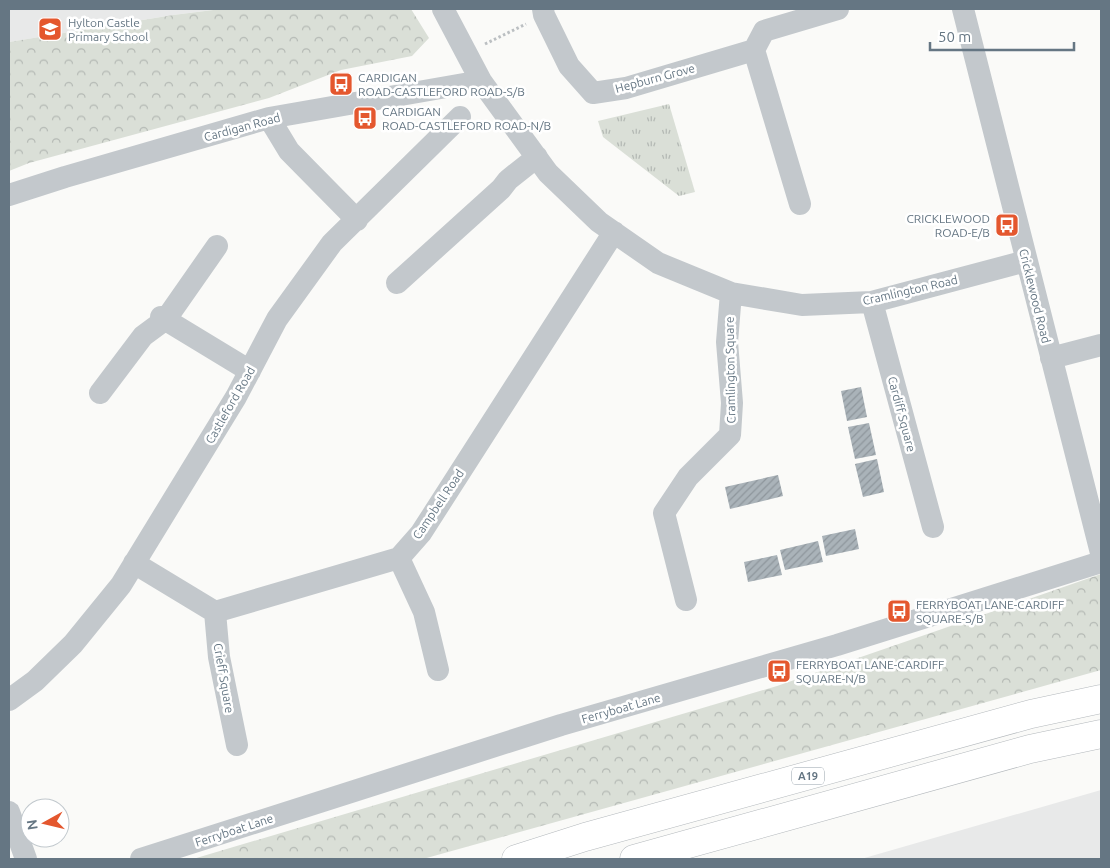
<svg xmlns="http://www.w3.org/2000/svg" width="1110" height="868" viewBox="0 0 1110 868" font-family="Ubuntu,sans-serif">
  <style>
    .built { fill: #e8e9e9 }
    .forest { fill: url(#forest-crowns) }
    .park { fill: url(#park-tufts) }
    .building { fill: url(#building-hatch) }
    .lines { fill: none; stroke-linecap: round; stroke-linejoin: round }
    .highway-casing { stroke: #b4b9bd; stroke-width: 29 }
    .path { stroke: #bbbfc2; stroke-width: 3; stroke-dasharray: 2.5 2.5; stroke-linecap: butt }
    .minor { stroke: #c3c8cc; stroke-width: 22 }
    .highway { stroke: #fff; stroke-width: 28 }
    .labels { text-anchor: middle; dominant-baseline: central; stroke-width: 5; stroke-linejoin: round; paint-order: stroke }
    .shield { fill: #fff; stroke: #939fa8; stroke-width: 1 }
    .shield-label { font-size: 11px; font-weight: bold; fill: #657683 }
    .poi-label { font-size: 12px; fill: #657683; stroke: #fff; text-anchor: start }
    .street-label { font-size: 12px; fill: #657683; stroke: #fff }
  </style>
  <defs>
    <pattern id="forest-crowns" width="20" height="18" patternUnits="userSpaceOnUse" patternTransform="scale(1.25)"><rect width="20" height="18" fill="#dadfd7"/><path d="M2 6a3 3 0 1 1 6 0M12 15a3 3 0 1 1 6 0" fill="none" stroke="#b4b9b4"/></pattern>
    <pattern id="park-tufts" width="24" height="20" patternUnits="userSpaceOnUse" patternTransform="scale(1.25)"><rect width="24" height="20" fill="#dadfd7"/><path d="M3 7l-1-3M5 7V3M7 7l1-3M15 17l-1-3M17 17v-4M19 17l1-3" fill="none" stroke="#b4b9b4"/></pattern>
    <pattern id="building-hatch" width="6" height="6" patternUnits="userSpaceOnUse" patternTransform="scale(1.25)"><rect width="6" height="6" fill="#aab3b9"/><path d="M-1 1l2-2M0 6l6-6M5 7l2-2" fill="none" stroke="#8e969c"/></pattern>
  </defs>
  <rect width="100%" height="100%" fill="#fafaf8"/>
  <path class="built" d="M9,9h212l-48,6 -164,27z
    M1101,790v69h-240z"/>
  <path class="forest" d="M221,9h190l18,29 -17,18 -71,14 -72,28 -240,65 -20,8v-129l164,-27z
    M1101,574v96l-678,189h-230l584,-173z"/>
  <path class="park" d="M669,104l26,88 -16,4 -76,-59 -5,-16z"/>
  <path class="building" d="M861,387l6,30 -20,4 -6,-30z
    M869,423l7,32 -21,4 -7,-32z
    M877,459l7,33 -21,5 -8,-33z
    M778,475l5,21 -53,13 -5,-22z
    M855,529l4,20 -33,7 -4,-20z
    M818,541l5,21 -38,8 -5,-20z
    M777,555l5,20 -34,7 -4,-20z"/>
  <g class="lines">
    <g class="highway-casing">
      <path id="highway" d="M516,859l69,-22 446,-123 70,-15
        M634,859l396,-110 71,-15"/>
    </g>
    <path class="path" d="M485,44l41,-20"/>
    <path class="minor" d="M443,9l38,72 67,92 51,49 59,41 73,30 71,12 70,-3 154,-41
      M543,9l1,6 25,51 24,27 33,-5 128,-38
      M963,9l138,544
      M269,118l20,33 68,69
      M9,195l56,-18 204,-59 212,-37
      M800,204l-46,-154 10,-19 74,-22
      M397,283l104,-94 7,-9 29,-23
      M872,302l61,225
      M161,317l89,54
      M1051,358l50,-13
      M100,393l43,-57 23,-17 51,-73
      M399,558l25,54 14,58
      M134,563l81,49 184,-54 22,-25 193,-301
      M686,600l-22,-87 24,-36 42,-42 2,-32 -5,-61 4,-49
      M215,612l4,45 18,88
      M9,700l26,-19 38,-37 48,-59 115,-188 41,-78 55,-76 128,-126
      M9,812l17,47
      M141,859l420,-134 276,-80 264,-83"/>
    <use href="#highway" class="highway"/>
  </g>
  <defs>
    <g id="school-square" transform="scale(1.25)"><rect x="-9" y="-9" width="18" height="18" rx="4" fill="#e4572e" stroke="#fff"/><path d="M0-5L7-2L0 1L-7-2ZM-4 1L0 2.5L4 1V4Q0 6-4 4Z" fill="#fff"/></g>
    <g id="bus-square" transform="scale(1.25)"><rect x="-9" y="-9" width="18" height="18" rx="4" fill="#e4572e" stroke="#fff"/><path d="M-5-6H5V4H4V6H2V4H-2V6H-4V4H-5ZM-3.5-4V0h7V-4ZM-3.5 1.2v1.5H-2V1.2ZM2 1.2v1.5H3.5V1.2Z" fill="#fff"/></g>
  </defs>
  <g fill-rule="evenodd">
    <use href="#school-square" x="50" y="29"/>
    <use href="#bus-square" x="341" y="84"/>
    <use href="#bus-square" x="365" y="118"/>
    <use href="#bus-square" x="1007" y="225"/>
    <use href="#bus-square" x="899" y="611"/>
    <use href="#bus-square" x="779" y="671"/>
  </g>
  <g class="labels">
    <rect class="shield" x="792" y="767.5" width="32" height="17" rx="4"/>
    <g class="shield-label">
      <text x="808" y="776">A19</text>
    </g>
    <g class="poi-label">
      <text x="68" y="22">Hylton Castle<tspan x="68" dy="14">Primary School</tspan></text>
      <text x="358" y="77">CARDIGAN<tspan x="358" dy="14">ROAD-CASTLEFORD ROAD-S/B</tspan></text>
      <text x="382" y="111">CARDIGAN<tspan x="382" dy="14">ROAD-CASTLEFORD ROAD-N/B</tspan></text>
      <text x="990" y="218" text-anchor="end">CRICKLEWOOD<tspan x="990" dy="14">ROAD-E/B</tspan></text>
      <text x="916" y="604">FERRYBOAT LANE-CARDIFF<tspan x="916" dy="14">SQUARE-S/B</tspan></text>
      <text x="796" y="664">FERRYBOAT LANE-CARDIFF<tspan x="796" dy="14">SQUARE-N/B</tspan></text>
    </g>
    <g class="street-label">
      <text transform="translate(655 78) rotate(-15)">Hepburn Grove</text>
      <text transform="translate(242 127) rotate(-15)">Cardigan Road</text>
      <text transform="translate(910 290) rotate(-13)">Cramlington Road</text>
      <text transform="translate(1035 296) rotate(76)">Cricklewood Road</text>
      <text transform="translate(730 370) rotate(-91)">Cramlington Square</text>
      <text transform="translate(230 405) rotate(-60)">Castleford Road</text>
      <text transform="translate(902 414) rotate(75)">Cardiff Square</text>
      <text transform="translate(438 504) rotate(-56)">Campbell Road</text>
      <text transform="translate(224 678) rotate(80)">Crieff Square</text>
      <text transform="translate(621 708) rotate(-16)">Ferryboat Lane</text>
      <text transform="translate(234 830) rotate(-18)">Ferryboat Lane</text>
    </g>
  </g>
  <rect width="1110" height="868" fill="none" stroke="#657683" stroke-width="20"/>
  <g transform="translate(45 823) rotate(262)"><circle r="24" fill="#ffffff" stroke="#c1c8cd"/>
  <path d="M0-4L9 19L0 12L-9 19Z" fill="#e4572e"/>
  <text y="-8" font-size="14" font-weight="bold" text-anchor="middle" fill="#657683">N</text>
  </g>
  <path d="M930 42v8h144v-8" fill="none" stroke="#657683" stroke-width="2.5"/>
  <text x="938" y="42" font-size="15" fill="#657683" stroke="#ffffff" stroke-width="4" paint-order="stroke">50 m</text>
</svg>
